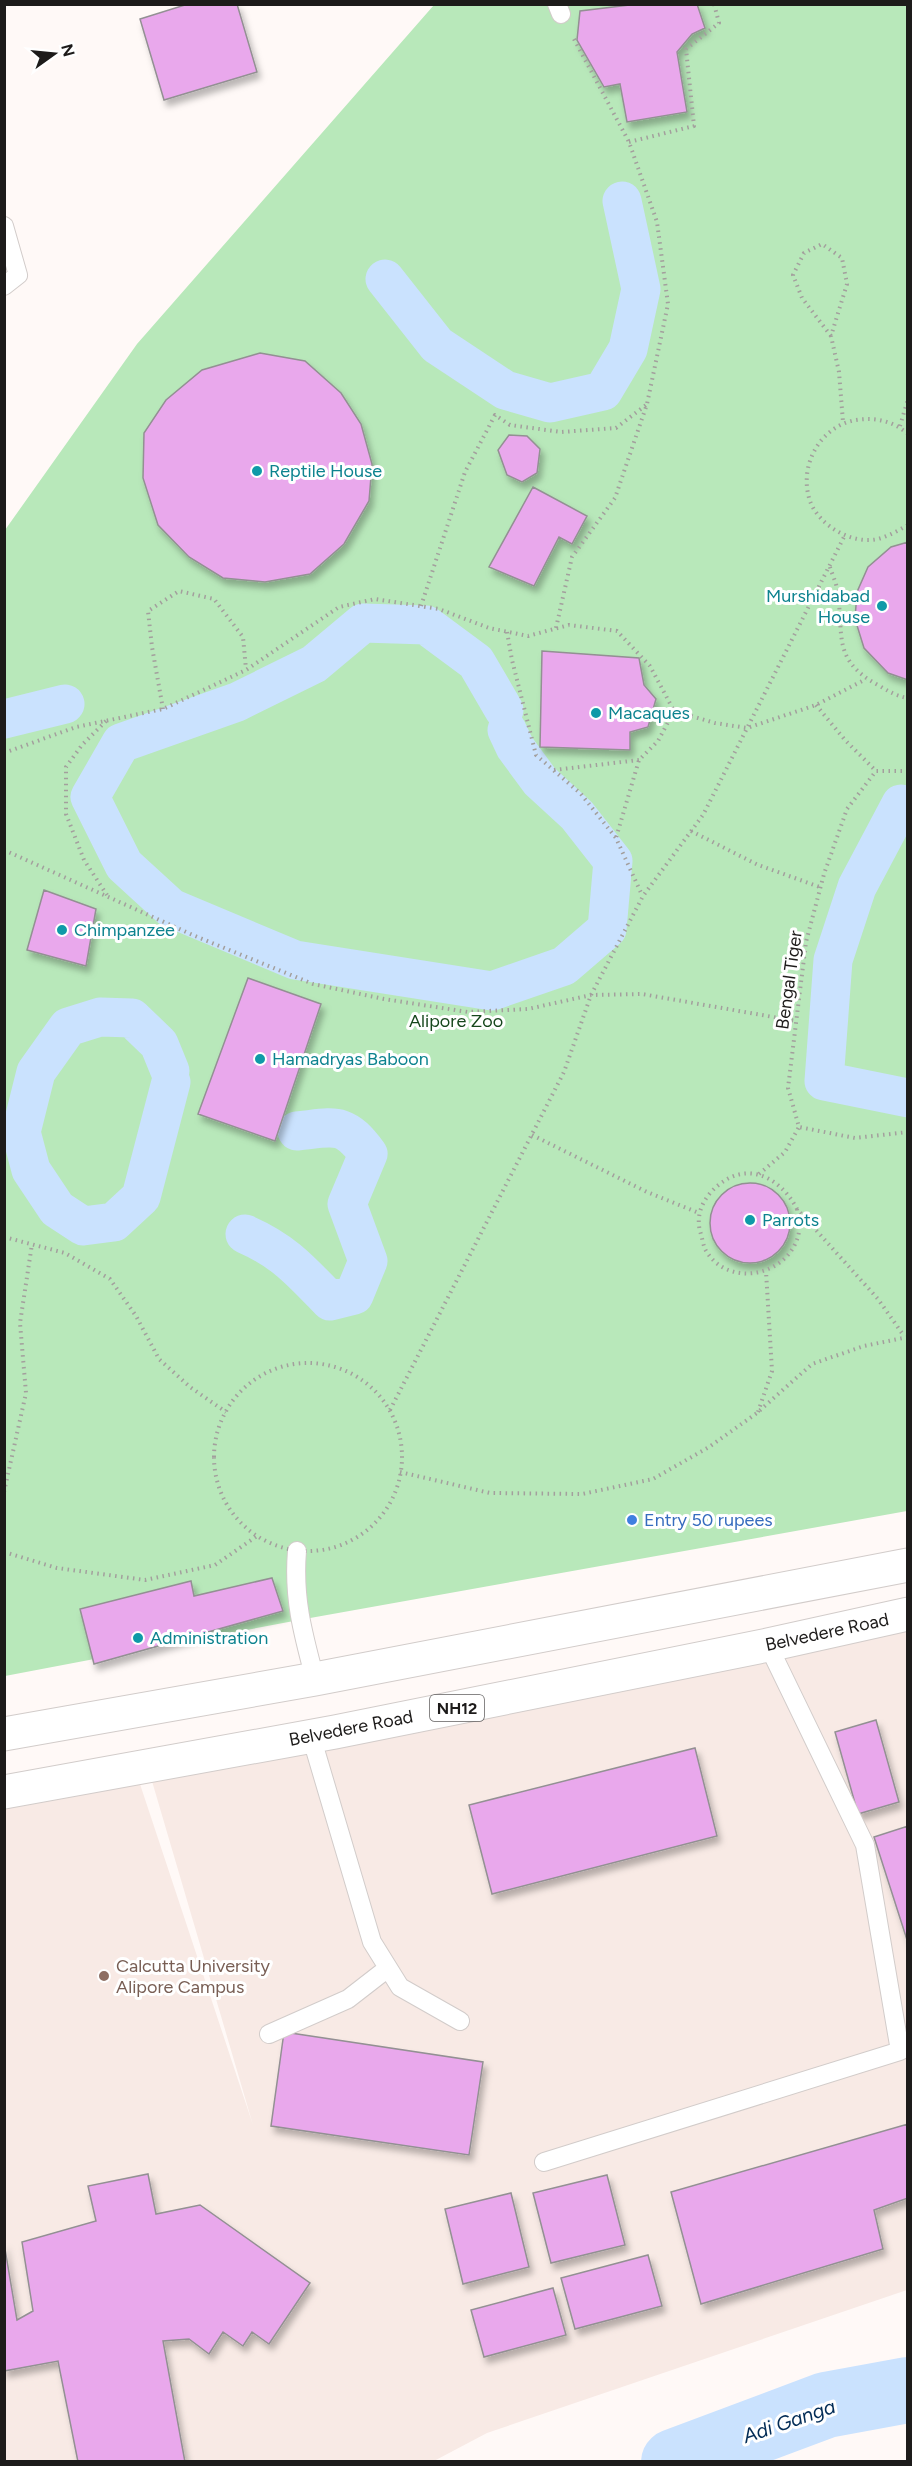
<svg xmlns="http://www.w3.org/2000/svg" width="912" height="2466" viewBox="0 0 912 2466" font-family="Figtree,sans-serif">
  <style>
    .built { fill: #f8eae5 }
    .green { fill: #b8e8ba }
    .lines { fill: none; stroke-linecap: round; stroke-linejoin: round }
    .canal { stroke: #cae2fe; stroke-width: 39 }
    .river { stroke: #cae2fe; stroke-width: 66 }
    .building { fill: #e9a8ec; stroke: #939093; stroke-width: 1.5; filter: url(#shadow) }
    .service-casing { stroke: #d2ccca; stroke-width: 20 }
    .trunk-casing { stroke: #d2ccca; stroke-width: 35 }
    .path { stroke: #a39f9d; stroke-width: 4; stroke-dasharray: 1.5 4.5; stroke-linecap: butt }
    .service { stroke: #fff; stroke-width: 18 }
    .trunk { stroke: #fff; stroke-width: 33 }
    .culture-dot { fill: #0f9aa8; stroke: #fff; stroke-width: 2 }
    .shop-dot { fill: #3f7fe0; stroke: #fff; stroke-width: 2 }
    .education-dot { fill: #8d6e63; stroke: #fff; stroke-width: 2 }
    .labels { text-anchor: middle; dominant-baseline: central; stroke-width: 6; stroke-linejoin: round; paint-order: stroke }
    .shield { fill: #fff; stroke: #615f5f; stroke-width: 1.5 }
    .shield-label { font-size: 16px; font-weight: bold; fill: #1d1b1a }
    .culture-label { font-size: 18px; fill: #0d838f; stroke: #fff; text-anchor: start }
    .street-label { font-size: 18px; fill: #1d1b1a; stroke: #fff }
    .park-label { font-size: 18px; fill: #16471c; stroke: #fff }
    .shop-label { font-size: 18px; fill: #366cbe; stroke: #fff; text-anchor: start }
    .education-label { font-size: 18px; fill: #785e54; stroke: #fff; text-anchor: start }
    .water-label { font-size: 20px; font-style: italic; fill: #022c56; stroke: #fff }
  </style>
  <defs>
    <filter id="shadow"><feDropShadow dx="3.5" dy="6" stdDeviation="3" flood-color="#0004"/></filter>
  </defs>
  <rect width="100%" height="100%" fill="#fff9f7"/>
  <path class="built" d="M907,1622v668l-420,143 -53,28 -429,1v-661l133,-23 115,347 -104,-354z"/>
  <path class="green" d="M434,5h473v1506l-608,109 -294,56v-1146l132,-186z"/>
  <g class="lines">
    <path class="canal" d="M385,279l52,66 68,45 45,13 53,-12 25,-42 13,-60 -19,-88
      M504,710l-28,-48 -50,-37 -63,-2 -49,41 -77,38 -116,41 -31,54 34,68 47,43 124,52 197,31 72,-25 43,-37 6,-68 -36,-46 -37,-34 -25,-34 -8,-17
      M4,719l61,-15
      M908,806l-7,-2 -44,83 -24,73 -9,121 84,17
      M170,1071l-11,-27 -27,-26 -32,-1 -32,10 -32,45 -15,60 10,38 26,39 26,17 31,-4 27,-25 30,-115
      M245,1234c39,17 56,37 85,67l24,-6 14,-34 -21,-57 21,-50c-24,-33 -33,-27 -71,-23"/>
    <path class="river" d="M674,2462l152,-57 82,-15"/>
  </g>
  <path class="building" d="M188,4h49l20,68 -93,28 -24,-81z
    M638,4h59l8,24 -13,6 -15,18 10,60 -60,10 -7,-38 -16,3 -27,-47 3,-29z
    M260,353l45,8 36,32 20,31 11,40 -3,37 -25,43 -34,30 -45,8 -42,-4 -34,-21 -31,-32 -15,-47 1,-45 22,-33 36,-30z
    M509,435l18,1 13,13 -3,24 -15,9 -15,-7 -9,-25z
    M533,487l54,29 -15,28 -13,-7 -25,49 -45,-19z
    M908,542v138l-20,-7 -24,-25 -9,-29 2,-27 11,-25 23,-20z
    M542,651l97,7 5,27 12,14 -8,28 -18,5v18l-90,-3z
    M44,890l52,19 -10,57 -59,-16z
    M248,978l73,26 -46,137 -77,-27z
    M710 1223a40 40 0 1 1 80 0a40 40 0 1 1-80 0Z
    M272,1578l11,33 -189,53 -14,-55 111,-28 3,15z
    M876,1720l23,82 -41,12 -23,-82z
    M695,1748l22,88 -225,58 -23,-89z
    M908,1826v117l-34,-106z
    M284,2032l199,30 -14,93 -198,-29z
    M908,2124v74l-34,12 9,39 -182,55 -30,-112z
    M148,2174l8,40 44,-9 110,78 -41,61 -17,-12 -9,14 -20,-14 -14,22 -20,-15 -26,2 22,121h-107l-20,-101 -54,10v-128l13,77 16,-9 -11,-69 74,-21 -8,-35z
    M607,2175l18,70 -74,18 -18,-70z
    M511,2193l18,74 -66,17 -18,-75z
    M648,2255l14,51 -87,23 -14,-51z
    M553,2288l13,47 -82,22 -13,-47z"/>
  <g class="lines">
    <g class="service-casing">
      <path id="service" d="M557,4l4,10
        M4,226l14,49 -14,11
        M297,1551c-4,47 6,83 18,128
        M311,1736l61,206 28,45 60,34
        M269,2034l79,-35 40,-31
        M544,2162l356,-111 -35,-206 -97,-200"/>
    </g>
    <g class="trunk-casing">
      <path id="trunk" d="M4,1734l311,-55 593,-114
        M4,1792l331,-60 433,-87 140,-31"/>
    </g>
    <path class="path" d="M629,142l65,-16 -8,-77 33,-26 -5,-19
      M831,336l-29,-38 -9,-23 11,-22 18,-9 20,14 5,26 -16,52 8,36 4,50
      M900,426l8,-27
      M908,434c-15,-13 -33,-17 -52,-14 -36,6 -58,46 -46,81 9,25 43,44 68,38 11,-3 21,-9 30,-14
      M830,567c2,7 6,15 7,22 8,44 -7,70 41,96 10,6 18,11 30,13
      M421,606l44,-134 30,-57 15,10 51,7 55,-4 30,-23
      M556,628l16,-71 43,-59 32,-94 21,-100 -11,-82 -28,-80 -55,-103
      M507,632l5,28 24,95 45,39 35,44 26,57
      M816,705l29,35 31,31
      M163,709l-11,-62 -4,-36 31,-20 35,8 29,38 3,32
      M674,711l41,12 32,5 69,-23 50,-26
      M106,721l-24,24 -16,22v47l18,46 23,35
      M4,753l72,-26 87,-18 83,-39 93,-63 36,-8 64,10 50,19 39,8 41,-11 48,6 33,35 24,45 -16,30 -19,19 -23,78
      M554,770l85,-10
      M908,771h-32l-29,38 -23,65 -18,68 -18,146 11,39 56,11 53,-6
      M691,831l67,34 62,22
      M4,850l191,86 118,48 71,15 84,13 60,-3 63,-14 51,-1 154,27
      M532,1135l115,57 52,21
      M759,1174l26,-22 14,-25
      M797,1209c1,8 3,16 2,23 -8,44 -72,58 -94,17 -2,-5 -3,-12 -5,-18 -4,-15 2,-30 13,-41 31,-31 66,-15 84,19l81,90 26,37
      M4,1237l61,16 45,26 26,37 23,43 31,28 36,25
      M214 1457a94 94 0 1 1 188 0a94 94 0 1 1-188 0Z
      M390,1410l174,-338 27,-77 52,-99 60,-81 142,-280
      M758,1412l14,-41 -6,-100
      M400,1472l90,21 92,1 71,-15 56,-32 48,-34 55,-49 52,-18 44,-9
      M4,1492l22,-99 -6,-70 12,-79
      M4,1552l53,16 88,12 70,-15 42,-29"/>
    <use href="#service" class="service"/>
    <use href="#trunk" class="trunk"/>
  </g>
  <g class="culture-dot">
    <circle cx="257" cy="471" r="6"/>
    <circle cx="882" cy="606" r="6"/>
    <circle cx="596" cy="713" r="6"/>
    <circle cx="62" cy="930" r="6"/>
    <circle cx="260" cy="1059" r="6"/>
    <circle cx="750" cy="1220" r="6"/>
    <circle cx="138" cy="1638" r="6"/>
  </g>
  <circle class="shop-dot" cx="632" cy="1520" r="6"/>
  <circle class="education-dot" cx="104" cy="1976" r="6"/>
  <g class="labels">
    <rect class="shield" x="430" y="1695" width="54" height="26" rx="4.5"/>
    <g class="shield-label">
      <text x="457" y="1708">NH12</text>
    </g>
    <g class="culture-label">
      <text x="269" y="471">Reptile House</text>
      <text x="870" y="596" text-anchor="end">Murshidabad<tspan x="870" dy="21">House</tspan></text>
      <text x="608" y="713">Macaques</text>
      <text x="74" y="930">Chimpanzee</text>
      <text x="272" y="1059">Hamadryas Baboon</text>
      <text x="762" y="1220">Parrots</text>
      <text x="150" y="1638">Administration</text>
    </g>
    <g class="street-label">
      <text transform="translate(789 980) rotate(-82)">Bengal Tiger</text>
      <text transform="translate(827 1632) rotate(-12)">Belvedere Road</text>
      <text transform="translate(351 1728) rotate(-11)">Belvedere Road</text>
    </g>
    <g class="park-label">
      <text x="456" y="1021">Alipore Zoo</text>
    </g>
    <g class="shop-label">
      <text x="644" y="1520">Entry 50 rupees</text>
    </g>
    <g class="education-label">
      <text x="116" y="1966">Calcutta University<tspan x="116" dy="21">Alipore Campus</tspan></text>
    </g>
    <g class="water-label">
      <text transform="translate(789 2421) rotate(-19)">Adi Ganga</text>
    </g>
  </g>
  <rect width="912" height="2466" fill="none" stroke="#1d1b1a" stroke-width="12"/>
  <g transform="translate(54 54) rotate(75)" stroke="#ffffff" stroke-width="4.5" paint-order="stroke">
  <path d="M0-4.5L10 22L0 15L-10 22Z" fill="#1d1b1a"/>
  <text y="-9" font-size="16" font-weight="bold" text-anchor="middle" fill="#1d1b1a">N</text>
  </g>
</svg>
